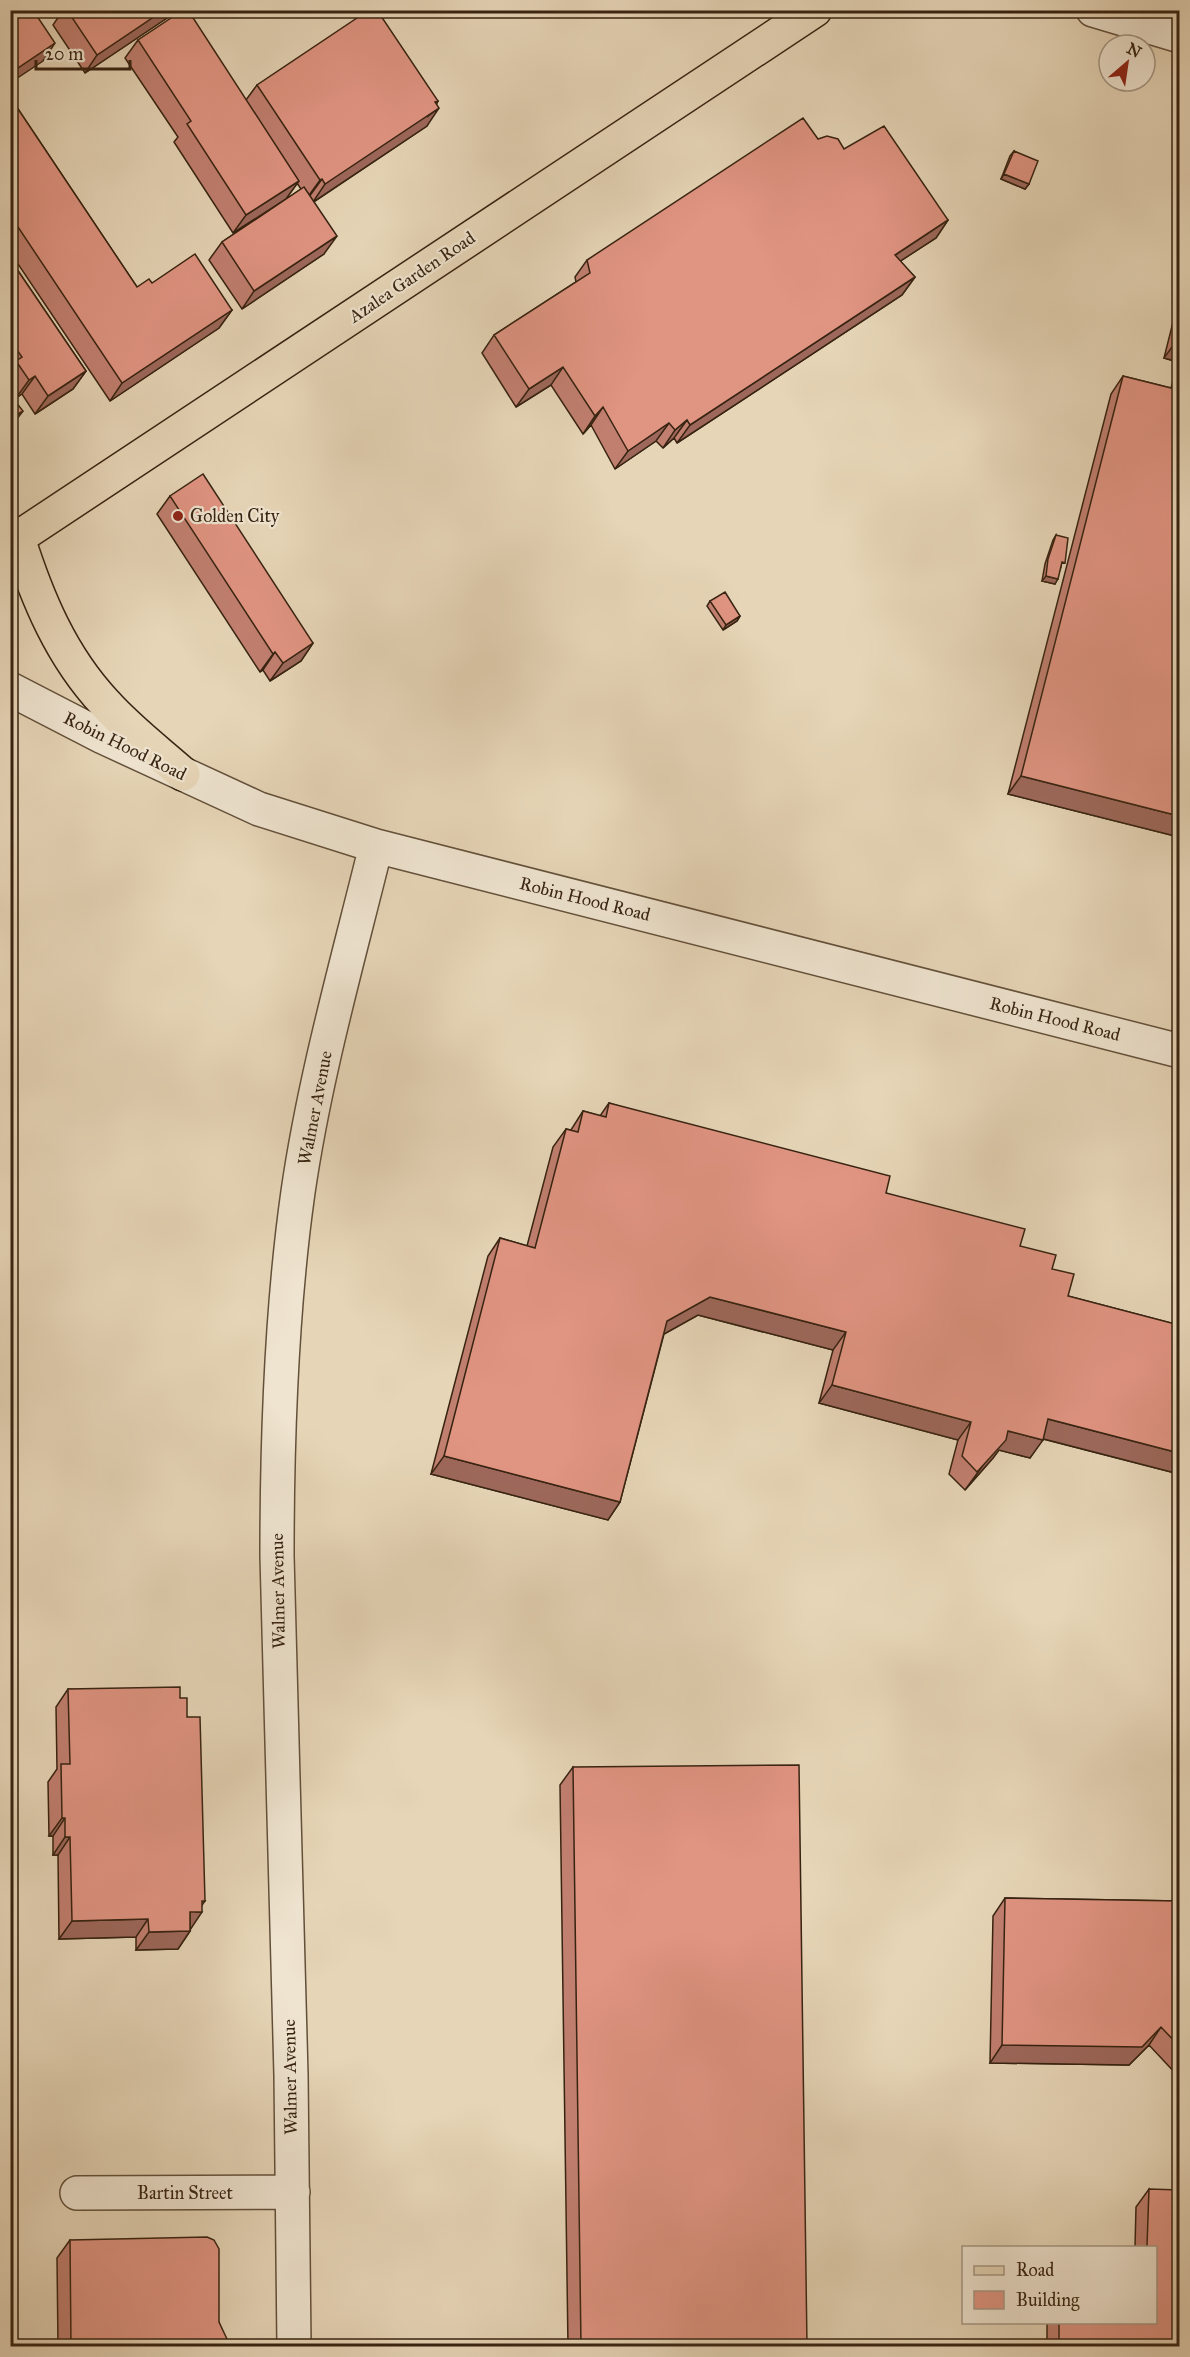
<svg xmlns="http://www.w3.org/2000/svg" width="1190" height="2357" viewBox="0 0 1190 2357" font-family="'IM FELL Great Primer',serif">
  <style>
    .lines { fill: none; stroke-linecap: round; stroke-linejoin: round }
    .minor-casing { stroke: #63503a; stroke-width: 36 }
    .major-casing { stroke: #372311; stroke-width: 36 }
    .minor { stroke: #efe4d0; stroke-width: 33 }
    .major { stroke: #e6d5b7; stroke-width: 33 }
    .wall { fill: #c17f70; stroke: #372311; stroke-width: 1.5 }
    .shaded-wall { fill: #9d685b; stroke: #372311; stroke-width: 1.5 }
    .building { fill: #e09482; stroke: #372311; stroke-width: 1.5 }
    .poi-dot { fill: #8f2418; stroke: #efe4d0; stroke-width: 2 }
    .labels { text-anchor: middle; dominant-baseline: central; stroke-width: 4.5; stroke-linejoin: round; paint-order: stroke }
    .street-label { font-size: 18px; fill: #372311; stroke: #efe4d0 }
    .poi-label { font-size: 18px; fill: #372311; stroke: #efe4d0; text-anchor: start }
  </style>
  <rect width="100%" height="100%" fill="#e6d5b7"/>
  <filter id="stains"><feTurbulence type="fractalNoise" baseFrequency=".00333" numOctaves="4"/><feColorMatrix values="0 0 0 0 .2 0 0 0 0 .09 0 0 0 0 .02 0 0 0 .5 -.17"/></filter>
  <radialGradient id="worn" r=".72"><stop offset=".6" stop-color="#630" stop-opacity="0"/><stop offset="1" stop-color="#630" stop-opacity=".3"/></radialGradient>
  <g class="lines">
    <g class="minor-casing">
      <path id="minor" d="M1093,10l87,26
        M10,689l93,48 156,72 117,37 804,205
        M77,2193l216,-1
        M294,2346l-3,-271 -14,-519c0,-121 4,-244 21,-364 17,-117 50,-232 78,-346"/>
    </g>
    <g class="major-casing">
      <path id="major" d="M18,538c19,60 43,118 87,165 23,26 52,48 78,71
        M10,543l805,-533"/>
    </g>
    <use href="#minor" class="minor"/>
    <use href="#major" class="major"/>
  </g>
  <path class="wall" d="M63,10h109l-5,8 -82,55 -32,-48z
    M138,40l108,60 11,-15 181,16 -11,25 -113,76 10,52 -82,55 -33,-49 13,-18 79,-53 -4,-6 -11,16 -53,34 -59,-91 4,-5 -53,-79z
    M10,97l127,190 15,-4 80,27 -13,18 -109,73 -100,-149z
    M818,139l26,10 104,71 -12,18 -36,23 15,16 -13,18 -225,148 -3,-5 -11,10 -7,-7 -41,28 -24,-44 -8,9 -32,-49 -35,22 -34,-54 12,-18 82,-53 -1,-5 12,-17z
    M1014,151l15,33 -4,5 -24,-10 9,-23z
    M10,259l76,112 -13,18 -38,25 -13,-20 -6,4 -6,-9z
    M1179,303v534l-171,-43 103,-400 12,-18 48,12 7,-26 -14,-4 13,-52z
    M170,496l143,147 -12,18 -31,20 -7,-11 -3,2 -103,-158z
    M1056,535l5,32 -6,17 -13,-3 3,-17 8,-24z
    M710,601l30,15 -3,5 -14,9 -16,-24z
    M609,1103l277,90 134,53 32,23 16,27 111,29v149l-136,-35 -13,19 -31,-8 -6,8 -28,32 -16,-16 9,-34 -139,-37 14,-53 -135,-35 -34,19 -44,168 -12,18 -177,-46 57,-218 12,-18 27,8 26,-99 13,-18 5,1 12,-19 17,5z
    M68,1689l112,9 7,19 15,188 -12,24v2l-12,18 -42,1v-13l-77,2 -1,-84h-5v-19h-4l-1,-54 9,-13 -1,-62z
    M573,1767l234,579h-239l-8,-561z
    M1005,1898l174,3v176l-30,-32 -20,20 -139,-2 3,-147z
    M1149,2189l30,157h-132v-24h108v-75h-20l1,-40z
    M70,2240l149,82 6,24h-167l-1,-88z"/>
  <path class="shaded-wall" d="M164,10h8l-5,8 -82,55 12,-18z
    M55,43l-12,18 -30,20 -3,4v-11l2,-2z
    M438,101l-11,16 12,-9 -12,18 -114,76 12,-18z
    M1004,174l25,10 -4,5 -24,-10z
    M322,179l-13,18 -2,1 13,-18z
    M299,181l-13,18 -53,34 13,-18z
    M948,220l-12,18 -54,35 13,-18z
    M337,236l-13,18 -82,55 12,-18z
    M915,277l-13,18 -225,148 13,-18z
    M232,310l-13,18 -109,73 12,-18z
    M1177,340l2,1v19l-1,2 -14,-4z
    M563,367l-12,18 -35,22 13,-18z
    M86,371l-13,18 -38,25 13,-18z
    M35,376l-13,18 -6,4 13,-18z
    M603,407l-12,18 -8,9 12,-18z
    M23,411l-13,17v-9z
    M687,420l-13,18 -11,10 12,-18z
    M669,423l-13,18 -41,28 13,-18z
    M1046,576l12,3 -3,5 -13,-3z
    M740,616l-3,5 -14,9 3,-5z
    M313,643l-12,18 -31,20 13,-18z
    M275,652l-12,18 -3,2 13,-18z
    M1021,776l158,40v21l-171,-43z
    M710,1297l136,35 -13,18 -135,-35 -43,24 12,-18z
    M832,1385l139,37 -13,18 -139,-37z
    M1048,1419l131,34v21l-143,-37z
    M1008,1431l35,9 -13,18 -31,-8 -6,8 -28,32z
    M444,1456l176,46 -12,18 -177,-46z
    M62,1818h3l-12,18h-4z
    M65,1837h5l-12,18h-5z
    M202,1901h3l-8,11h5l-12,18v-18z
    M148,1919l-12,18 -77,2 13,-18z
    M190,1931l-12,18 -42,1 13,-18z
    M1161,2027l-12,18 -20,20 -139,-2 12,-18z"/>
  <path class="building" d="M10,10h23l22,33 -43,29 3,6 -5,3z
    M67,10h97l-67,45z
    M183,10h5l111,171 -53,34 -59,-91 4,-3 -53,-81z
    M369,10h8l61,91 -3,1 4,6 -114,76 -3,-5 -2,1 -63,-95z
    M10,97l127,190 12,-8 3,4 43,-29 37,56 -110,73 -112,-168z
    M803,118l15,21 9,-3 11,3 6,10 40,-23 64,94 -53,35 20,22 -225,148 -3,-5 -12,10 -6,-7 -41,28 -25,-44 -8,9 -32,-49 -34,22 -35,-54 96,-62 -3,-13z
    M1014,151l24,10 -9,23 -25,-10z
    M304,187l33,49 -83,55 -32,-49z
    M10,259l76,112 -38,25 -13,-20 -6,4 -13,-19 6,-4 -12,-17z
    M1179,330v11l-2,-1z
    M1123,376l56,14v-2v428l-158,-40z
    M15,401l8,10 -13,8v-15z
    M203,474l110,169 -30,20 -8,-11 -2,2 -103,-158z
    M1056,535l12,3 -3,25 -3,-1 -4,17 -12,-3 2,-17z
    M725,592l15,24 -14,9 -16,-24z
    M609,1103l281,73 -4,17 139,36 -5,17 36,9 -4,14 22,5 -6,22 111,29v128l-131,-34 -5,21 -35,-9 -2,9 -29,32 -15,-16 9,-34 -139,-37 14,-53 -136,-35 -43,24 -47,181 -176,-46 56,-218 35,10 31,-119 12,3 5,-21 23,6z
    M180,1687v11h7v19h13l5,184h-3v11h-12v19l-41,1 -1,-13 -76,2 -2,-84h-5v-19h-3l-1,-54h9l-2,-75z
    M799,1765l8,581h-226l-8,-579z
    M1005,1898l174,3v145l-18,-19 -19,20 -140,-2z
    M1149,2189l30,1v156h-120v-24h96v-75h-9l1,-1z
    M207,2237l7,3 5,9v73l8,17 -2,7h-154l-1,-106z"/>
  <circle class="poi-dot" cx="178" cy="516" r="6"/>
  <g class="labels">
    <g class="street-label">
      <text transform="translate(412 277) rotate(-34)">Azalea Garden Road</text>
      <text transform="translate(125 746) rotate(26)">Robin Hood Road</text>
      <text transform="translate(585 899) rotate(14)">Robin Hood Road</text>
      <text transform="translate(1055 1019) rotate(14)">Robin Hood Road</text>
      <text transform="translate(315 1108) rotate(-79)">Walmer Avenue</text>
      <text transform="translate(278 1591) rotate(-91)">Walmer Avenue</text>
      <text transform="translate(290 2077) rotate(-91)">Walmer Avenue</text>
      <text x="185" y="2193">Bartin Street</text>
    </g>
    <g class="poi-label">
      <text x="190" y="516">Golden City</text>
    </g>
  </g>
  <rect width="1190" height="2357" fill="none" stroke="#e6d5b7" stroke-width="36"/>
  <rect x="12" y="12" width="1166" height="2333" fill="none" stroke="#372311" stroke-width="3"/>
  <rect x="18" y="18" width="1154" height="2321" fill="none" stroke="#372311" stroke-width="1.5"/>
  <rect x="962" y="2246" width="195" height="78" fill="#efe4d0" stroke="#a59784" stroke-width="1.5"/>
  <rect x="974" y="2266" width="30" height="9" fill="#e6d5b7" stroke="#a59784" stroke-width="1.5"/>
  <text x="1016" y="2276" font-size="18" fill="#372311">Road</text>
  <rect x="974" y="2291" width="30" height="18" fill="#e09482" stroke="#a59784" stroke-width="1.5"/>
  <text x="1016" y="2306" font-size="18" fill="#372311">Building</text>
  <g transform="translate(1127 63) rotate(29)"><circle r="28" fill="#efe4d0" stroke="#a59784" stroke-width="1.5"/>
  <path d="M0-4.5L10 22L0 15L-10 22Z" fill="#8f2418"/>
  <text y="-9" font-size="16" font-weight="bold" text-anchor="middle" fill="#372311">N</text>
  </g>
  <path d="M36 60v9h94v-9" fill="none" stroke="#372311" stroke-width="3"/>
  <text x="45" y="60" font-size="18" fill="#372311" stroke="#efe4d0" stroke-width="4.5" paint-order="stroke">20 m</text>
  <rect width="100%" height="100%" filter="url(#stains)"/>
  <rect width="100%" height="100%" fill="url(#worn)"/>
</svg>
